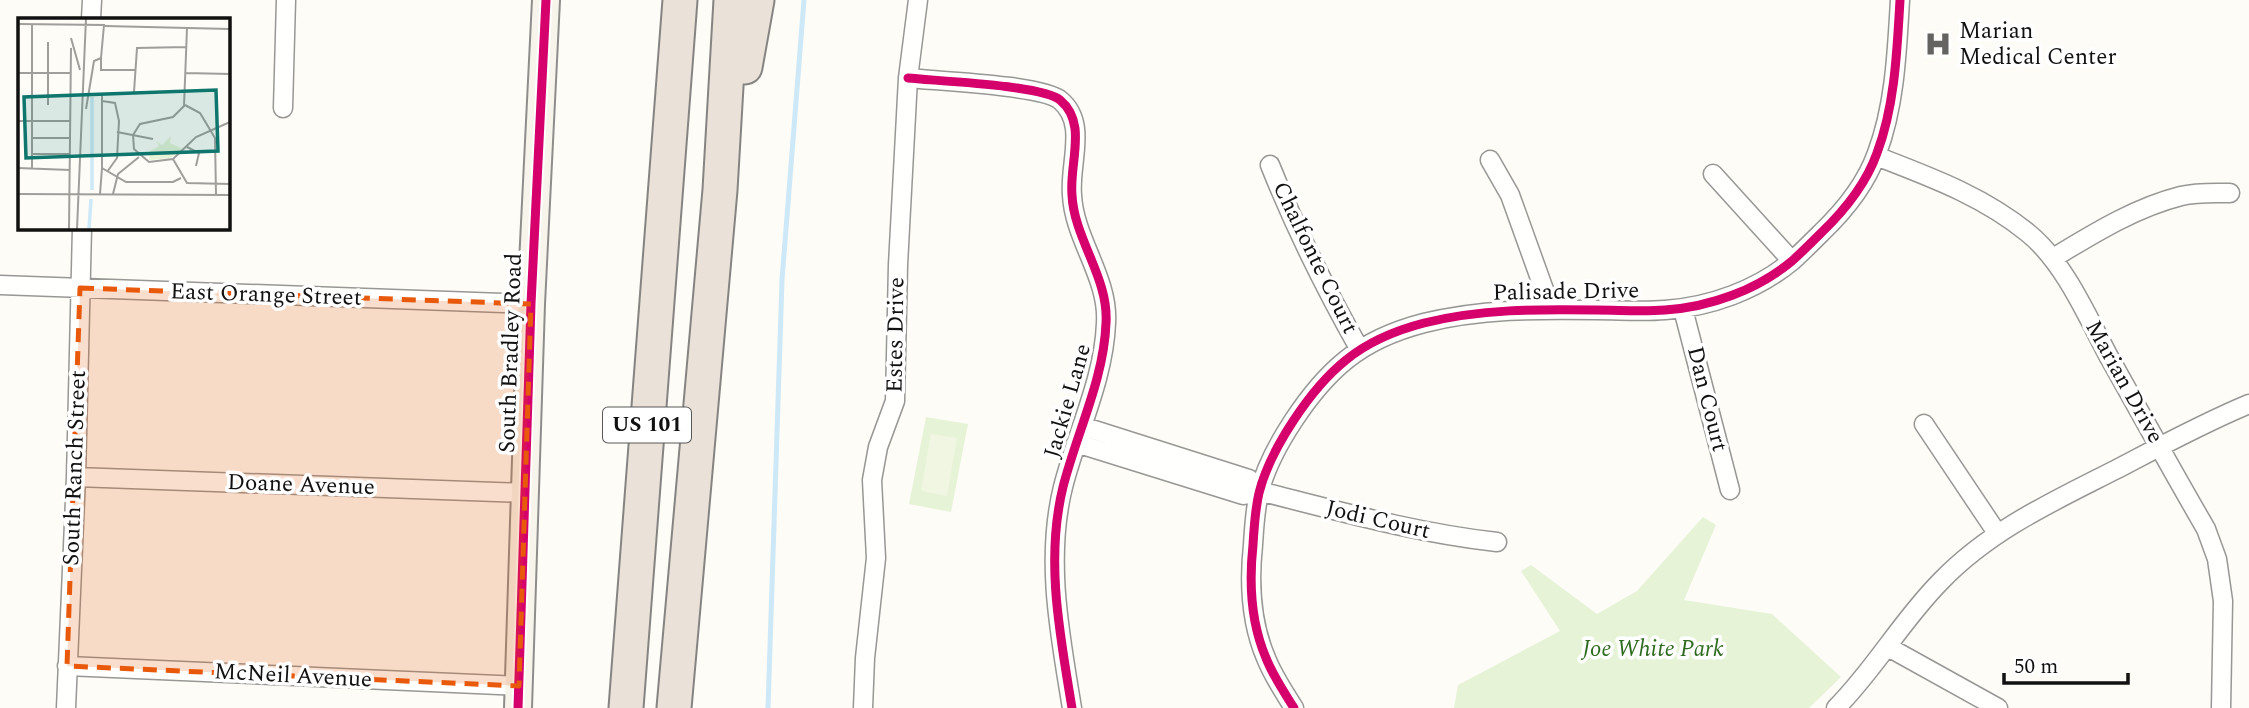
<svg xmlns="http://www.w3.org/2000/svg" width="2249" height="708" viewBox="0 0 2249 708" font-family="Spectral,serif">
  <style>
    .park { fill: #e7f3d7 }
    .pitch { fill: #f0f6e1 }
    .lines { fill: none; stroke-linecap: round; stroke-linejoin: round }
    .stream { stroke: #cde8f7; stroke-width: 5 }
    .street-casing { stroke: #979795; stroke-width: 21 }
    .secondary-casing { stroke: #8e8d8b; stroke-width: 30 }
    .highway-casing { stroke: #858482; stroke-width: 37 }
    .street { stroke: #fffffe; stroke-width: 18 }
    .secondary { stroke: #f6f4eb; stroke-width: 26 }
    .highway { stroke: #eae1d8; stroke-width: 33 }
    .cycleway-casing { stroke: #fff; stroke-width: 13 }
    .cycleway { stroke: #d6006c; stroke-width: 9 }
    .marked { fill: #e8590c; fill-opacity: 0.2; stroke: #e8590c; stroke-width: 5; stroke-dasharray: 14 9; stroke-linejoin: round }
    .labels { text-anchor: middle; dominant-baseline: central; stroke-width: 7; stroke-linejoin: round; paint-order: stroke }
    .shield { fill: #fff; stroke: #585858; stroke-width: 2 }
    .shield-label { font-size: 21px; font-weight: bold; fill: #111 }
    .poi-label { font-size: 23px; fill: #111; stroke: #fff; text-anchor: start }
    .street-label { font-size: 23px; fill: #111; stroke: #fff }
    .park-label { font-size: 23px; font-style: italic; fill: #2f6b1f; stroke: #fff }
    .inset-river { fill: none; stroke: #cde8f7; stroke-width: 3.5 }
    .inset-road { fill: none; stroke: #9f9e9b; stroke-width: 2 }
    .view { fill: #0f766e; fill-opacity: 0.15; stroke: #0f766e; stroke-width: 3.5 }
    .inset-edge { fill: none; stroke: #111; stroke-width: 3.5 }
  </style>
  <rect width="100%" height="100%" fill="#fdfcf7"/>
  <path class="park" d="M926,417l42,7 -17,88 -42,-8z
    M1703,517l13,8 -32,75 88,14 69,63 -32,31h-355l4,-23 102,-54 -39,-60 10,-6 66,49 40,-23z"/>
  <path class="pitch" d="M931,434l26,4 -10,58 -26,-5z"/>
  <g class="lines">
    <path class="stream" d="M768,708l14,-428 22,-280"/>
    <g class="street-casing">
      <path id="street" d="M91,19l1,-19
        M908,78c28,3 134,7 152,22 28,23 9,63 12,95 2,44 37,83 34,128 -2,56 -29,109 -43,164 -18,73 -3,148 9,221
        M283,108l3,-108
        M1876,156c54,21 107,40 152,77 36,29 59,83 81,124 32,57 64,115 97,172l11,30 6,42 -2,107
        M1490,160l20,35 41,114
        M1270,165c26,65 56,125 90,185
        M1713,174l79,87
        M2053,258c40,-24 81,-50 128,-62 16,-4 33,-3 49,-3
        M0,285l531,19
        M1683,309l47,181
        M1924,424l73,109
        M1082,426l167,53 10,12
        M1076,443l167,52 16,-4c79,20 157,42 238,51
        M76,477l450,16
        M1888,647l110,61
        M67,666l452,20
        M66,708l10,-231 6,-249
        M863,708l2,-50 11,-100 -4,-78 6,-33 17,-46 3,-136 10,-187 10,-78
        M1294,708c-10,-16 -21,-32 -28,-50 -15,-35 -17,-76 -13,-113 1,-17 2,-35 6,-52 11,-44 52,-105 87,-133 22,-18 51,-30 78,-37 56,-14 114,-14 172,-13 23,0 46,2 69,0 45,-3 92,-20 127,-49 10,-9 20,-19 29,-28 23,-22 45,-49 56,-80 18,-48 20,-102 23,-153
        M1836,708c39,-39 66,-88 105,-127 49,-51 113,-80 174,-111 44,-23 88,-47 134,-66"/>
    </g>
    <g class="secondary-casing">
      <path id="secondary" d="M518,708l13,-404 15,-304"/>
    </g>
    <g class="highway-casing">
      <path id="highway" d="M745,67l12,-67
        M626,708l54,-708
        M674,708l46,-518 11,-190"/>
    </g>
    <use href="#street" class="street"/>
    <use href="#secondary" class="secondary"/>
    <use href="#highway" class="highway"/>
    <g class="cycleway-casing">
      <path id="cycleway" d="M908,78c28,3 134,7 152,22 28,23 9,63 12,95 2,44 37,83 34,128 -2,56 -29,109 -43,164 -18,73 -3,148 9,221
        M518,708l13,-404 15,-304
        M1294,708c-10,-16 -21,-32 -28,-50 -15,-35 -17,-76 -13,-113 1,-17 2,-35 6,-52 11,-44 52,-105 87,-133 22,-18 51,-30 78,-37 56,-14 114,-14 172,-13 23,0 46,2 69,0 45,-3 92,-20 127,-49 10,-9 20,-19 29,-28 23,-22 45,-49 56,-80 18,-48 20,-102 23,-153"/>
    </g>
    <use href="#cycleway" class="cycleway"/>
  </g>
  <path class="marked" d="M80,288l451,16 -12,382 -452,-20z"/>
  <defs>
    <g id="hospital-bare" transform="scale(2.1)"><path d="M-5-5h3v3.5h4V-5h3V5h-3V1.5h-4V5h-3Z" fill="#646362" stroke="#fff" stroke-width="2.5" paint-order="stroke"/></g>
  </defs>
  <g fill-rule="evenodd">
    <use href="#hospital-bare" x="1938" y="44"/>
  </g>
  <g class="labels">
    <rect class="shield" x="603" y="407.5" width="88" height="35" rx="5"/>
    <g class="shield-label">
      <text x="647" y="425">US 101</text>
    </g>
    <g class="poi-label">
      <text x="1959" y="31">Marian<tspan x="1959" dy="26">Medical Center</tspan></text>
    </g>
    <g class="street-label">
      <text transform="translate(1315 258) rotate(64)">Chalfonte Court</text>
      <text transform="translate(1566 292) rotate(-1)">Palisade Drive</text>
      <text transform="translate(266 295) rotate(2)">East Orange Street</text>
      <text transform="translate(896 335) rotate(-89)">Estes Drive</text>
      <text transform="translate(511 353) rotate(-88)">South Bradley Road</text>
      <text transform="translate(2124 382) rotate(61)">Marian Drive</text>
      <text transform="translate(1707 399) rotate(76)">Dan Court</text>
      <text transform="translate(1068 401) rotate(-74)">Jackie Lane</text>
      <text transform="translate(75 468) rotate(-88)">South Ranch Street</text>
      <text transform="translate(301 485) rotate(2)">Doane Avenue</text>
      <text transform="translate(1378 520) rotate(13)">Jodi Court</text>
      <text transform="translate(293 676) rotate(3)">McNeil Avenue</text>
    </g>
    <g class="park-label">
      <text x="1653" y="649">Joe White Park</text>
    </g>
  </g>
  <g transform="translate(18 18)">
    <rect width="212" height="212" fill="#fdfcf7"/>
    <path d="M153,118l-1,7 13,6 -13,9 -21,2 1,-9 9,-5 -3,-5 6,4z" fill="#e7f3d7"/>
    <path class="inset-river" d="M74,172v-93M71,211l2,-30"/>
    <path class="inset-road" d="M0,6l86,1 -3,33M87,8l125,3M169,10l-3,78 -11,11 -33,7 -7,11 1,14 15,13 24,-3 23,-22 34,-15M53,20l9,32M83,40v12h35M0,55h53M168,55l44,1M116,74l3,-44 50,-1M84,76v74l24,14h47l8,-4M84,83l13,2 4,18 -2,37 -10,14M30,87v-63M167,87l15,8 15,25 1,57M68,91l8,-48 7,-3M0,103h52M99,114l36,7M14,120h38M169,129l12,6 -3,13M13,136h39M155,141l14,24 43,1M0,150l52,2M14,150v-144M0,176l212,1M82,176l2,-26M95,176l5,-20 21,-17M51,211l2,-181M59,211l9,-211"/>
    <path class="view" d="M198,72l2,61 -192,7 -2,-61z"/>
    <rect width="212" height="212" class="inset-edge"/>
  </g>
  <path d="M2004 673v10h124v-10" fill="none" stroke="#111111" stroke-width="3.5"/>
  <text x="2014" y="673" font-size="21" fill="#111111" stroke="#ffffff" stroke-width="5" paint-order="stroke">50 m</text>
</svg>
